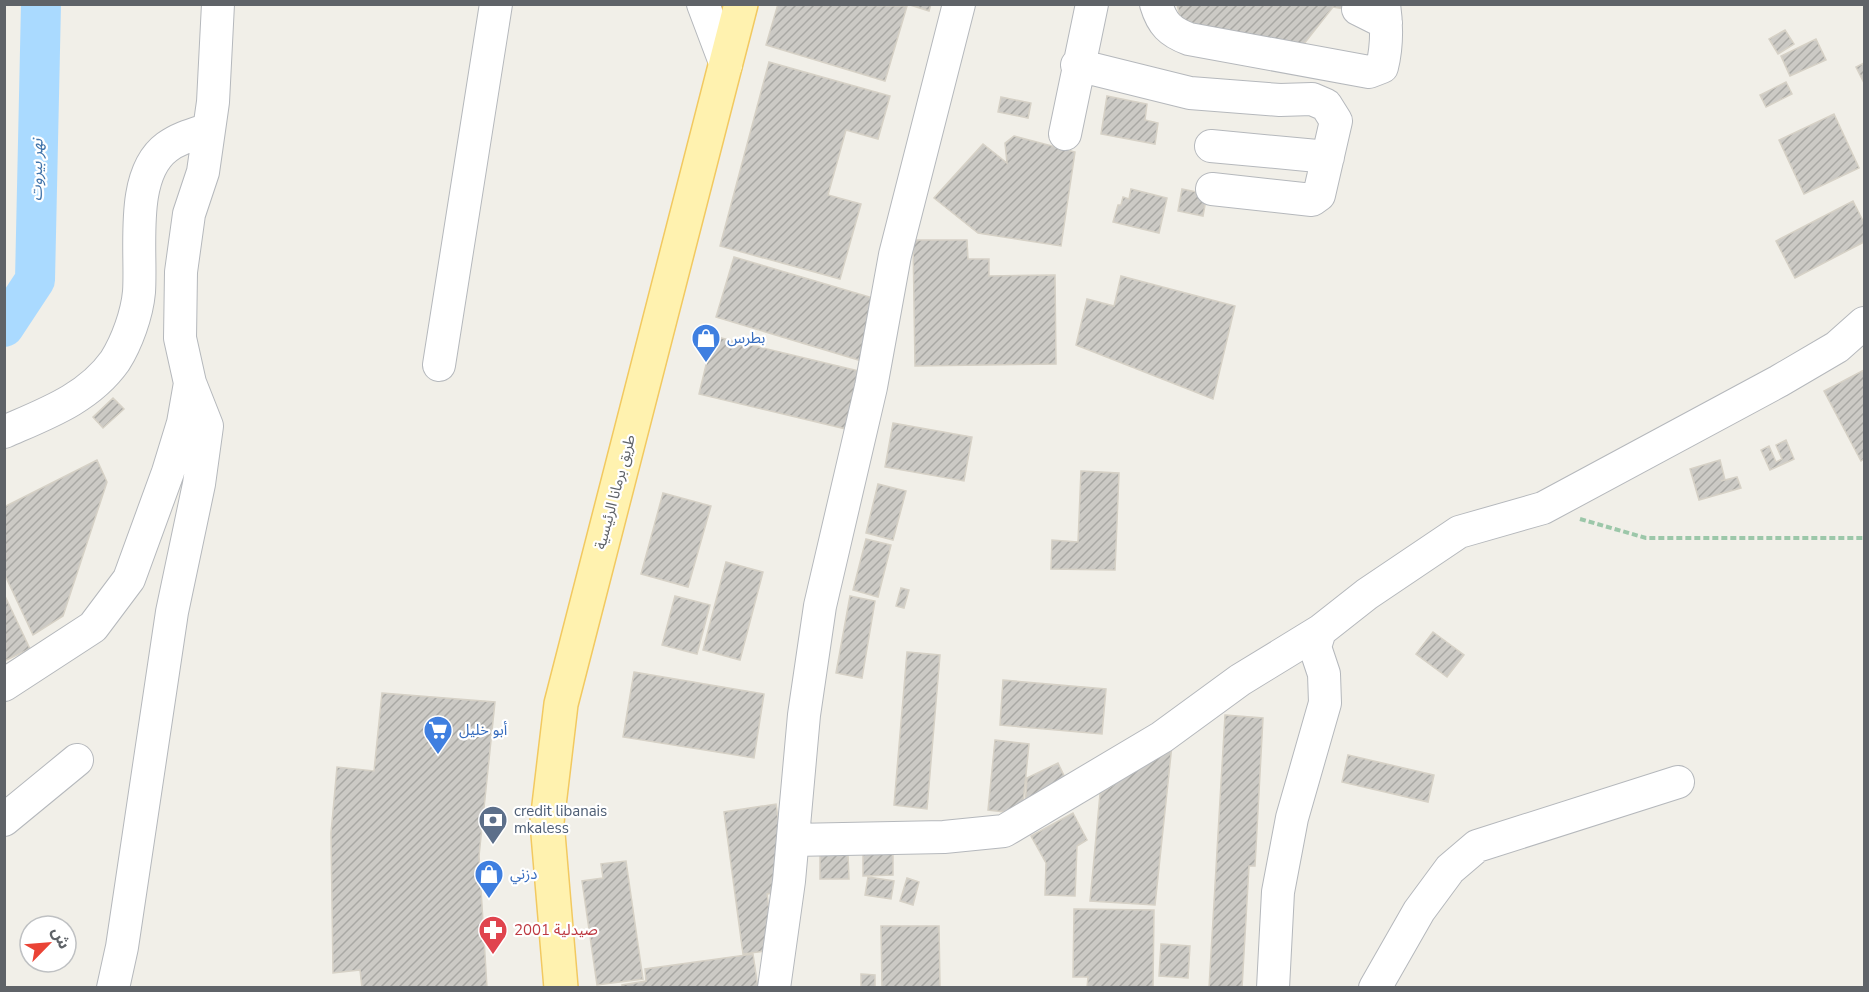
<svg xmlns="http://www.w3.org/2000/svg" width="1869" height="992" viewBox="0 0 1869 992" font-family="'Nunito Sans','Noto Sans Arabic',sans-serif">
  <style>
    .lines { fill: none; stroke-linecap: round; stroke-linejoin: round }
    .river { stroke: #aadaff; stroke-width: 40 }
    .building { fill: url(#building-hatch); stroke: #d6d1c6; stroke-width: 1.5 }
    .minor-casing { stroke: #b5b8bc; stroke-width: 34 }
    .major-casing { stroke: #f2c960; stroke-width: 36 }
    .path { stroke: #9cc7a9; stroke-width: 4; stroke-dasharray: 6 3; stroke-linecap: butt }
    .minor { stroke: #fff; stroke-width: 32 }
    .major { stroke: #fff2af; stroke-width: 33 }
    .labels { text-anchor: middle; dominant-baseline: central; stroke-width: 4.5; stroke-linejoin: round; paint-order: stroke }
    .shop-label { font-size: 15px; fill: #366cbe; stroke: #fff; text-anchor: start }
    .street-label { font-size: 15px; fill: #5f6368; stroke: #fff }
    .service-label { font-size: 15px; fill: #4e5e75; stroke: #fff; text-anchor: start }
    .health-label { font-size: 15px; fill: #be3a42; stroke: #fff; text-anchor: start }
    .water-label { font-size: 16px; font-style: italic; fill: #4174aa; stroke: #fff }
  </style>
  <defs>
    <pattern id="building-hatch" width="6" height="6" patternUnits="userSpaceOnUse" patternTransform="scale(1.5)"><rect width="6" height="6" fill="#cccac5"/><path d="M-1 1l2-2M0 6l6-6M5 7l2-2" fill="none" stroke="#a9a8a4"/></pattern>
  </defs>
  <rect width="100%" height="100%" fill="#f1efe8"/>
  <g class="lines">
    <path class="river" d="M4,327l31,-47 6,-276"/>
  </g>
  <path class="building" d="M778,4l129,2 -22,75 -119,-36z
    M907,4h24l-2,7z
    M1177,4h174l-1,6 -17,-3 -33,42 -118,-24z
    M1785,30l9,14 -16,10 -9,-15z
    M1816,39l10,21 -36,16 -9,-20z
    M769,62l121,34 -12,43 -32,-9 -18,65 33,9 -21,75 -120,-33z
    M1864,63v20l-8,-16z
    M1786,82l6,12 -26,13 -6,-12z
    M1107,96l40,8 -2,16 13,3 -3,21 -54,-10z
    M1001,97l30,6 -3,15 -30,-6z
    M1834,114l25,54 -55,26 -25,-54z
    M1014,136l61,16 -14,94 -83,-13 -44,-35 49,-54 24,19 -2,-20z
    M1131,189l36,9 -8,35 -46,-11 5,-17h3l2,-8 6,2z
    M1182,189l25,5 -4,22 -25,-5z
    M1853,201l11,22v19l-69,36 -19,-37z
    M913,240h54l1,19h21v17l66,-1 1,89 -141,2z
    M734,257l149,44 -18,61 -149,-45z
    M1121,276l114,30 -22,93 -137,-54 11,-46 27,7z
    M713,336l146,35 -13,58 -147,-35z
    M1864,370v89l-3,2 -37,-70z
    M113,398l11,11 -21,19 -10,-11z
    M893,423l79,14 -8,44 -79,-14z
    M1786,440l8,19 -24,11 -9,-20 8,-4 7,16 6,-3 -6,-14z
    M97,460l10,22 -44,134 -30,19 -29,-62v-66z
    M1720,460l5,20 -4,1 16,-4 4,11 -42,12 -9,-31z
    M1081,471l38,2 -4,97 -64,-1 1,-29 26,2z
    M878,484l28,7 -13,49 -27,-7z
    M663,493l48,13 -23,81 -47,-13z
    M866,539l25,6 -13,52 -25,-7z
    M726,562l37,10 -23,88 -37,-10z
    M901,588l8,2 -5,18 -8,-2z
    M4,594l26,55 -26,12z
    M675,596l35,9 -13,49 -35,-9z
    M850,596l25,5 -13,77 -26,-5z
    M1433,632l31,23 -17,22 -31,-23z
    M907,652l33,3 -13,154 -33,-4z
    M634,672l130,22 -10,64 -131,-21z
    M1003,680l103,9 -4,45 -102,-9z
    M382,693l113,9 -16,154 8,132h-125l-2,-18 -27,3 -2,-140 6,-66 37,4z
    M1225,715l38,3 -8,148h-6l-7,122h-33z
    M995,740l34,4 -7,70 -34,-4z
    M1172,745l-17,160 -65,-4 10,-107z
    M1348,755l86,20 -6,27 -86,-20z
    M1058,763l10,21 -43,22 2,-28z
    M776,804l12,87 -21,3 7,56 -31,4 -19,-142z
    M1073,813l14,27 -10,6 -2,50 -30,-1 1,-32 -15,-27z
    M863,850h30v25l-30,1z
    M820,854h28l1,25h-29z
    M626,861l17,118 -46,6 -15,-104 21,-3 -2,-14z
    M868,877l26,4 -3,18 -26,-4z
    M907,878l12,4 -6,23 -13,-4z
    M1074,909l80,1 -1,78h-66l1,-11h-15z
    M881,926h58l1,62h-58z
    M1161,944l29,2 -2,32 -29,-2z
    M753,954l5,34h-136v-3l24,-4 -1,-12z
    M861,974l14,1v13h-14z"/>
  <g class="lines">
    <g class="minor-casing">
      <path id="minor" d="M703,4l23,61
        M1156,4c6,20 14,28 33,35l180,33 13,-5c5,-20 5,-42 2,-63
        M1358,9l28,14
        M1077,65l113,28 90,7 32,-1 14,6 10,16 -17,74 -7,5 -100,-11
        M1065,134l27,-130
        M1211,146l117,11
        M439,365l57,-361
        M4,432c41,-18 84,-33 111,-71 12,-19 22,-47 24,-69 3,-41 -10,-117 28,-145 12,-9 27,-13 42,-18
        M4,685l89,-58 36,-48 39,-107 15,-49 7,-40
        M4,820l73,-60
        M793,840l151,-3 60,-6 158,-94 78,-57 80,-49 47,-37 92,-62 84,-24 236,-127 58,-34 27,-24
        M113,988l9,-41 50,-335 27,-128 8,-58 -17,-43 -10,-45 1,-66 8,-58 14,-42 10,-70 5,-98
        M774,988l15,-107 15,-166 16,-109 51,-219 24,-132 64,-251
        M1273,988l5,-96 14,-74 33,-115 -1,-29 -9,-27 5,-16
        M1375,988l44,-77 31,-42 27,-23 201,-64"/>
    </g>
    <g class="major-casing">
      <path id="major" d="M561,988l-14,-166 14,-118 180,-700"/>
    </g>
    <path class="path" d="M1580,519l66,19h218"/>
    <use href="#minor" class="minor"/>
    <use href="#major" class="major"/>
  </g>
  <defs>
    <g id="shop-pin" transform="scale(1.5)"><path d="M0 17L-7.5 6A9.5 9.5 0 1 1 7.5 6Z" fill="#3f7fe0" stroke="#fff"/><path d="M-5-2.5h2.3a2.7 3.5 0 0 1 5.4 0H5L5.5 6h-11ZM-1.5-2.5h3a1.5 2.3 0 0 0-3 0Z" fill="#fff"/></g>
    <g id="supermarket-pin" transform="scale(1.5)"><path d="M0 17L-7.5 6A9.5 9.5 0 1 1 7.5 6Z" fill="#3f7fe0" stroke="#fff"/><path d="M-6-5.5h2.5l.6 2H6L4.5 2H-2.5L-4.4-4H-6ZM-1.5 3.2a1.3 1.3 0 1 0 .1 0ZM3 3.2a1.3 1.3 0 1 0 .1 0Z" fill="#fff"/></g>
    <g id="bank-pin" transform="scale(1.5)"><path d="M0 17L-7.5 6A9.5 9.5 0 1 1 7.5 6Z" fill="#5c6f8a" stroke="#fff"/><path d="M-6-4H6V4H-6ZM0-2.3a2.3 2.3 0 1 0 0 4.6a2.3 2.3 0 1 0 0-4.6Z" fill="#fff"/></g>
    <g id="pharmacy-pin" transform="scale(1.5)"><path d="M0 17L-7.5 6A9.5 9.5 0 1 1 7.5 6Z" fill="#e0444e" stroke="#fff"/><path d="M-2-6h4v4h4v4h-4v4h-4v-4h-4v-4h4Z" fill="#fff"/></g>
  </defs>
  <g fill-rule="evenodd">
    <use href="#shop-pin" x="706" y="338"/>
    <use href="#supermarket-pin" x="438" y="730"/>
    <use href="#bank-pin" x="493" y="820"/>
    <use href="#shop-pin" x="489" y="874"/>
    <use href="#pharmacy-pin" x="493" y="930"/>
  </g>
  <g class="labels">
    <g class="shop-label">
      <text x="727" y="338">بطرس</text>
      <text x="459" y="730">أبو خليل</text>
      <text x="510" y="874">دزني</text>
    </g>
    <g class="street-label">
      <text transform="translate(615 492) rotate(-75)">طريق برمانا الرئيسية</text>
    </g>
    <g class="service-label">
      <text x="514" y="811">credit libanais<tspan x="514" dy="17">mkaless</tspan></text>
    </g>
    <g class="health-label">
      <text x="514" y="930">صيدلية 2001</text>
    </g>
    <g class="water-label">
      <text transform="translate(37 170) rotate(-89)">نهر بيروت</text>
    </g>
  </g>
  <rect width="1869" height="992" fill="none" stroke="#5f6368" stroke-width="12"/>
  <g transform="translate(48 944) rotate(65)"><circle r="28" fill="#ffffff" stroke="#bfc1c3" stroke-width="1.5"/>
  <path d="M0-4.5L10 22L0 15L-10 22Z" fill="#ea4335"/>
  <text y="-9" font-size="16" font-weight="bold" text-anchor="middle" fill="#5f6368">ش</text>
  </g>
</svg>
